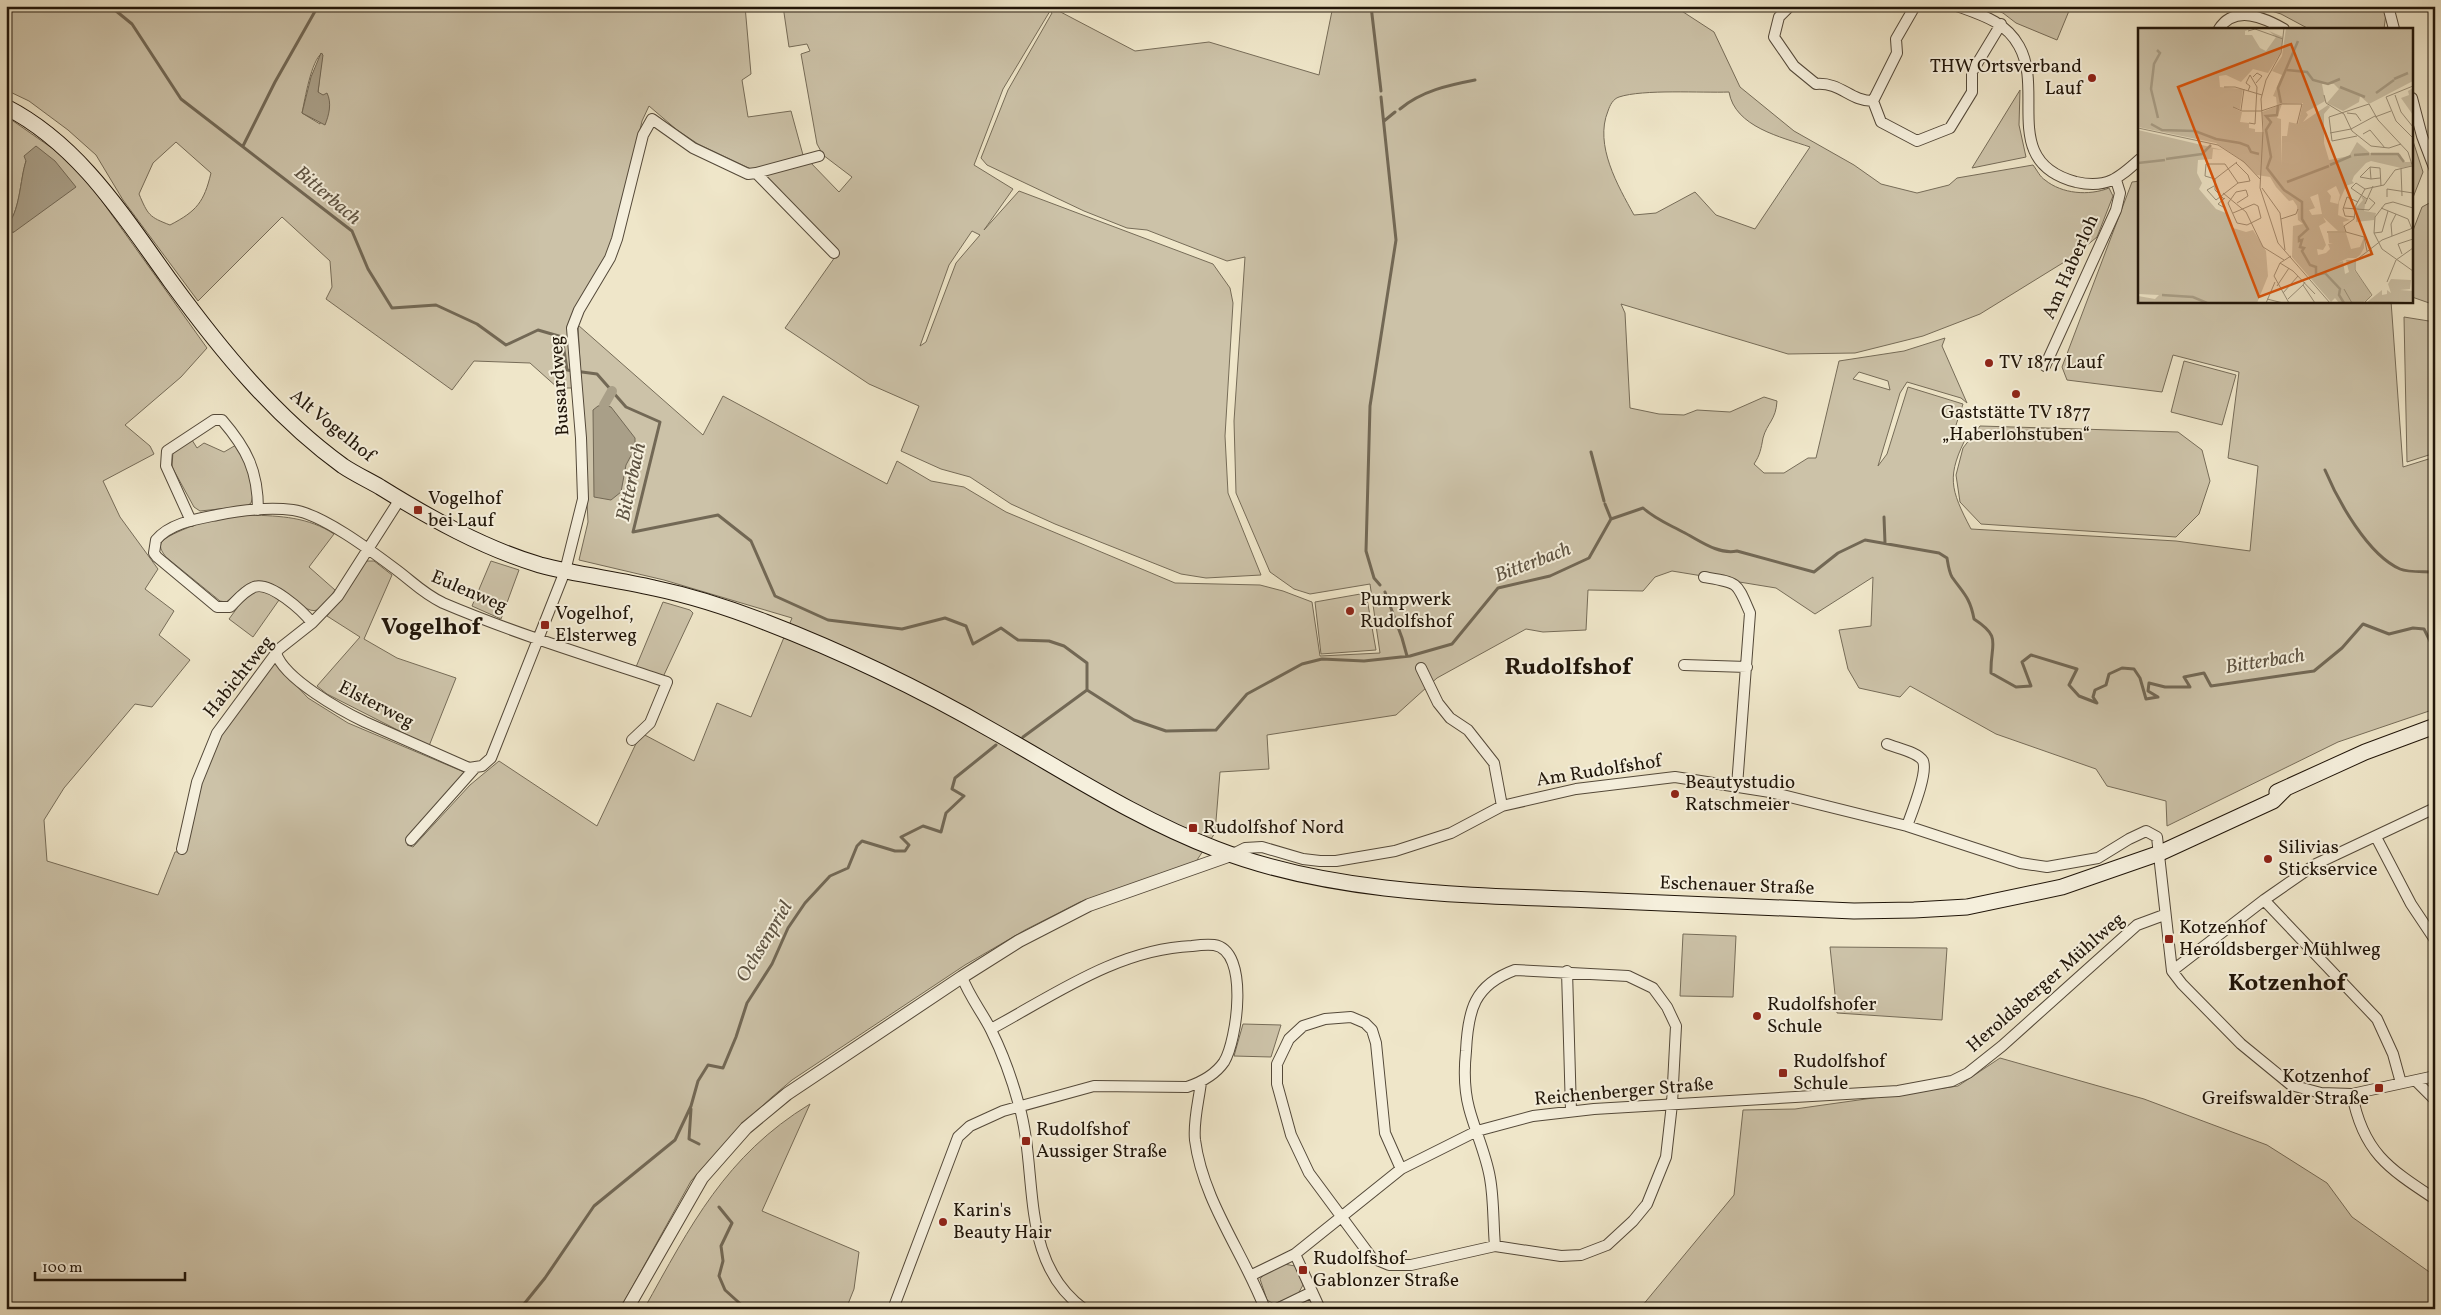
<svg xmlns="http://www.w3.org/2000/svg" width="2441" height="1315" viewBox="0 0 2441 1315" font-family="Vollkorn,serif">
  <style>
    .green { fill: #ccc2a8; stroke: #766c58; fill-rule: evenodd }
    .water { fill: #a99f88; stroke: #726855 }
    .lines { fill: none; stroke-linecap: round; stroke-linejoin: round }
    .stream { stroke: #726855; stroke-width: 3 }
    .canal { stroke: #a99f88; stroke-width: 10 }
    .minor-casing { stroke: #544939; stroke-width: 12 }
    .tertiary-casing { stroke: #544939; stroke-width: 14 }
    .secondary-casing { stroke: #201509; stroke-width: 17 }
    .minor { stroke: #f5efdc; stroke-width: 10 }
    .tertiary { stroke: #f5efdc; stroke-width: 12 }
    .secondary { stroke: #f5efdc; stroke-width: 15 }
    .poi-dot { fill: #8f2418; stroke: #f5efdc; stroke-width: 2 }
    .labels { text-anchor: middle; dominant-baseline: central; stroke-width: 4; stroke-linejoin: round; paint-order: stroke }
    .poi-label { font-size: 19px; fill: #201509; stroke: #f5efdc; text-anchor: start }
    .street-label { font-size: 19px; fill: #201509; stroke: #f5efdc }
    .water-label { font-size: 20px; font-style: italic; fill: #5e5342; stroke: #f5efdc }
    .district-label { font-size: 24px; font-weight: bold; fill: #201509; stroke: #f5efdc }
    .inset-river { fill: none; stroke: #a99f88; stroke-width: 2.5 }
    .inset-road { fill: none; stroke: #9c927c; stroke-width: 1 }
    .view { fill: #de560c; fill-opacity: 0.15; stroke: #de560c; stroke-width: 2.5 }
    .inset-edge { fill: none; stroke: #201509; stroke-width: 2.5 }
  </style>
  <rect width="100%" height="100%" fill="#efe6c9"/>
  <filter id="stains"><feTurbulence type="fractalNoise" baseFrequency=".004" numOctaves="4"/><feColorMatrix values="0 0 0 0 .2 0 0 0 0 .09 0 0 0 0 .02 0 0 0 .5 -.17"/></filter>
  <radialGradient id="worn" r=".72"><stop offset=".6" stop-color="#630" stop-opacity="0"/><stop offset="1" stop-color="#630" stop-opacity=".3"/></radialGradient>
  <path class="green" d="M6,6h739l6,68 -9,6 6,37 43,-6 12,44 -50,15 -55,-26 -21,-14 -28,-24 -7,15 -19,85 -15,51 -34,57v74h-16l-28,-25 -56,-2 -22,29 -126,-91 6,-12 -2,-26 -48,-44 -84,84 -75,-101 -27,-45 -28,-25 -39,-29 -23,-11zM322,53l-4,40 5,3 -3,28 -18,-11c3,-14 9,-52 20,-60zM176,142l35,31c-7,29 -14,38 -41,52 -21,-8 -22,-10 -31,-31l14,-31z
    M783,6h261l6,5 3,-3 82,43 74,-9 110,33 14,-69h341l40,26 26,55 54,44 60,34 27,19 36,9 32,-8 8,-7 76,-13c4,5 7,12 12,15 17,14 44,16 64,8l4,8 -16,41 -23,19 -94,58 -57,22 -68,17 -67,1 -167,-50 4,9 5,95 29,6 25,1 13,-5 33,2 34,-15 13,4c-1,19 -10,22 -14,37 -2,11 -3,17 -9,26l10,9h20l24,-15h8l23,-97 65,-10 41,-13 -3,8 25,57 -6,-5 -54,-16 -7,11 -22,73 9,-12 21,-67 55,17 -8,24 13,6c-22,42 -18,55 3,95l205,12 74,10 8,-85 -30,-8 11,-86 -66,-17 -11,37 -95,-12 -5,-13 70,-185 8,-1v120h251l12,166 32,-10v252l-97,33 -171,84 -1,-25 -59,-15 -11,-17 -100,-35 -86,-48 -10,11 -41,-9 -11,-19 -9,-39 32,-4 2,-49 -58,37 -39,-26 -104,-17 -17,6 -12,14 -55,-1 -2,40 -43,2 -17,-3 -89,49 -41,37 -129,20 2,34 -49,3 -5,61 -20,30 -115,39 -55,28 -60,35 -173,115 -20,17 -32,29 -49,55 -71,128h-614v-1076l8,-1 12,-71c-6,18 -6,53 -20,65v-110l53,37 30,30 118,165 -26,29 -56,48 25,21 4,8 -51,27 17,36 38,52 -13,20 29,22 -15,24 31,25 -38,47 -17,-3 -71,84 -20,32 3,41 111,34 17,-43 8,-1 15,-66 18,-45 57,-79 35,37 40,25 116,49 -57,73 6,2 57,-62 29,-24 98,65 44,-93 53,28 23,-58 34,14 41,-99 -128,-38 -85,-20 9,-38 -10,-197 125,110 20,-39 164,88 10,-23 34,20 33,6 42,25 169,71 85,2 23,6 29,11 8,54 60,-3 -10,-69 -60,10 -16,-5 -24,-17 -34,-79 -2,-72 11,-164 -18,4 -80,-31 -20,-2 -43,-17 -97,-46 -6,-7 27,-68 44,-77 -2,-2 -47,78 -29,76 39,24 -29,41 35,-39 194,73 17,24 3,15 -8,133 3,57 33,82 -55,3 -25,-4 -126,-50 -44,-20 -41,-27 -29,-8 -40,-18 18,-45 -50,-22 -84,-56 50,-71 -1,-3 3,-6 -74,-74 46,-13 30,31 13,-15 -29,-22 -6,-11 -16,-90 9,-3 -3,-7 -18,3zM1729,92c6,35 52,45 81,55l-55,82 -39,-14 -21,-23 -39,21 -22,2c-16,-29 -40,-70 -26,-104 2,-6 5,-12 11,-14 24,-8 83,-4 110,-5zM972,231l8,4 -24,28 -30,79 -6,4 29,-81zM1859,372l29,9 2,9 -37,-11z
    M1985,6h86l-14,34 -41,-17 -13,-10z
    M2331,6h48l7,7 -2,16h-75l-28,-15 -16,-5 50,2z
    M2020,90l-1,35 7,32 -54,11z
    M2412,138l11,34 -11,28z
    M2435,200v105l-23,-8v-64l10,-26z
    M2404,317l31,5v131l-28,9z
    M2184,361l52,14 -14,50 -51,-13z
    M1980,426l198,6 24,18 8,31 -11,33 -23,23 -195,-13 -21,-22 -4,-27 7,-27z
    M192,440l5,8 7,-5 20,9 12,-7c9,17 22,38 15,58l-4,3 -47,5 -6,-4 -22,-40 1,-16z
    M250,515c31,1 58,2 84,19l-25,33 26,23c-4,6 -11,17 -18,20 -15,6 -38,-35 -64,-28 -12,3 -17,14 -27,20l-6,-1 -54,-44c-3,-4 -7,-9 -5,-14 3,-8 48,-24 58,-25 10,-1 21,-2 31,-3z
    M364,561h10l18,14 -28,64 33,19 59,20 -27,68 -102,-52 -10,-8 43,-49 -33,-21z
    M491,561l28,9 -18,49 -29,-13z
    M256,590l12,3 11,7 -26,37 -24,-18 17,-23z
    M1366,593l10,57 -55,4 -6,-52z
    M663,602l27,8 3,3 -30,64 -27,-10z
    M1683,934l53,2 -3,61 -53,-1z
    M1830,947l117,1 -5,72 -105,-7z
    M1243,1024l38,1 -10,32 -37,-1z
    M2000,1058l144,41 123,46 60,38 25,34 83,59v33h-800l7,-3 92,-111 9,-85 52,-1 163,-23z
    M810,1104l-48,107 97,41 -5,37 -8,20h-202c47,-84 81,-153 166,-205z
    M1284,1264l11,2 8,19 -5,9 -24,10 -7,-4 -7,-21 5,-6z"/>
  <path class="water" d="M321,53l2,2 -5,37 5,3 4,-2c5,10 2,22 -2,32l-23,-12 9,-36z
    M36,146l19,15 21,26 -62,45 -8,1v-7c14,-12 14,-47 20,-65l-2,-5z
    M604,405l7,2 24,31v10l-9,17 -5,27 -10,8 -17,-3 -1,-87 5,-4z"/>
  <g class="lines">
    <path class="stream" d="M110,6l22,18 49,75 171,132 16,38 24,39 44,-3 41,19 29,21 32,-15 24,7 5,33 30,4 29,33 34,15 -27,110 85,-17 33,26 24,55 53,24 74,9 43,-11 21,8 7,18 28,-16 17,12 31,1 15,5 23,17v27
      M1371,6l10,85
      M1400,109c21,-18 49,-24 75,-29
      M1384,121l11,-9
      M243,146l32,-64 43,-76
      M1591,452l13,49
      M2325,470c13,31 43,85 75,99 9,4 24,2 35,3
      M1605,504l6,15
      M1884,517l1,26
      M1380,585l-6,-7 -8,-27 4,-145 26,-166 -15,-143
      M1385,592l17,46 5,18
      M1087,690l47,30 32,11 50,-1 31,-36 55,-30 20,-5 42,2 46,-5 42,-12 46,-56 52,-12 39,-18 22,-39 32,-11c12,11 25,16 40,24 16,8 35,23 54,19l77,21 24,-19 27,-13 74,13 8,5c1,6 2,14 5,19 11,16 18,20 22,42 29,19 16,24 17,54l25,14 15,-1 -9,-24 9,-7 46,14 -8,16 10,11 18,7 -4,-6 2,-7 11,-5 3,-11 13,-6 12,1 6,9 6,21 12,-2 -10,-6 1,-8 16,4h25l-6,-10 20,-4 7,13 103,-15 28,-23 21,-24 26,10 24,-6 11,1 11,22
      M1023,737l64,-47
      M691,1109l-2,30 10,5
      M719,1207l13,16 -11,23 2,15 -4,15 6,14 21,19
      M520,1309l25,-31 49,-72 81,-66 16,-34 7,-25 10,-16 15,3 13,-31 11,-34 25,-39 16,-36 17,-25 25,-27 18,-8 9,-22 5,-5 33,10h10l4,-6 -8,-8 22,-11 18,6 5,-19 18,-17 -12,-7 3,-11 41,-33"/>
    <path class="canal" d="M604,405l8,-14"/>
    <g class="minor-casing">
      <path id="minor" d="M1790,6l-11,11 -5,20 20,29 22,18c25,-2 34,17 57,17l8,21 36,19 33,-13 22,-36v-20l29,-48
        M1957,6c25,9 49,16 62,40 26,46 -19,116 57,136 31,7 43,-4 64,-23
        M2388,6l6,23
        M2219,29c16,-25 46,-11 65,0
        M2412,98l10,38 13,34
        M1873,101l24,-48 -1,-14 19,-33
        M756,173l63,-17
        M2045,366l71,-156 4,-17 -4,-13
        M191,521l-25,-55 1,-15 47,-31h8c25,29 36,51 36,90
        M1704,577c35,6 32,4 46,36l-13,173
        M312,623c-9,-12 -42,-42 -58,-36 -10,4 -17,13 -24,20h-13l-60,-50 -3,-4 2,-13c14,-17 41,-21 61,-25 25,-5 51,-8 76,-5 29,4 77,40 101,58 18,13 28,25 49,35 73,31 149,54 224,79l-17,41 -18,17
        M276,653c8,26 66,58 89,69l104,46 13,-2 9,-8 74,-187 18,-72 -2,-61 -9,-110 7,-18 31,-52 7,-19 26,-104 9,-16 41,29 55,26 8,-1 78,80
        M1684,665l63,2
        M1421,668l17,35 12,15 18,12 26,33 8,43
        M1887,744c9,4 31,8 36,17 5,12 -11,51 -16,65
        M2376,837l35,67 24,36
        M411,840l63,-71
        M182,849l15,-67 20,-49 62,-84 33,-26 26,-27 62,-97
        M1231,855l14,-7 17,-1 41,12 17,2h16l59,-10 56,-18 51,-27 74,-17 99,-12 95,15 137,34 113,37 27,4 51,-9 31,-19 17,-8 11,6 15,134 10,13 59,60 50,41 30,8 31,1 83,-18
        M2264,900l113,119 16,35 8,29
        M1567,971l4,140
        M2172,971l92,-71 52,-36 119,-56
        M962,977c7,19 20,35 29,53 12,24 21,49 28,75 20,69 -1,156 65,204
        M2416,1081l19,19
        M1201,1082c-2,18 -8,39 -6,58 8,61 48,112 70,169
        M2352,1094c11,58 36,74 83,105
        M1401,1169l-16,-36 -9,-90 -4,-13 -7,-7 -14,-6 -26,2 -22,7 -14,13 -12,25v20l14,51 18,38 63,85 17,7h22l84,-19 66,10 20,-1 26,-10 26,-24 14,-17 19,-47 6,-53 4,-78 -9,-19 -14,-19 -25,-12 -113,-6c-41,15 -47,40 -49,81 -2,19 -2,38 3,57 6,23 17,46 21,70 4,22 3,46 5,68
        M1295,1254l25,55
        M1252,1275l43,-21 106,-85 76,-38 56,-15 61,-7 304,-18 54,-10 16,-8 34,-27 135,-121 27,-10
        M893,1309l65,-172 12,-11 33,-15 91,-25 93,1c15,-5 28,-12 37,-25 13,-21 26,-112 -10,-117 -7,-1 -15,0 -22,1 -74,3 -138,49 -201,83
        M1277,1309l35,-17"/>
    </g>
    <g class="tertiary-casing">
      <path id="tertiary" d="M627,1309l75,-131 44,-50 41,-34 175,-117 57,-36 70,-36 142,-50"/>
    </g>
    <g class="secondary-casing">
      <path id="secondary" d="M6,107c74,38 118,110 165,175 49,67 104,135 172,184 12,8 25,14 37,21 50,31 103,61 160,78 38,10 76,14 114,23 38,8 75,20 111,34 78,30 155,67 228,109 73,41 144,88 223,118 111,43 236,46 353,50 95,4 190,8 285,12l60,-1 53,-3 95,-20 98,-34 113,-52 12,-12
        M2277,792l88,-40 70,-26"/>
    </g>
    <use href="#minor" class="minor"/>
    <use href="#tertiary" class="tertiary"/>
    <use href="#secondary" class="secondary"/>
  </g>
  <g class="poi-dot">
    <circle cx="2092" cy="78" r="5"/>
    <circle cx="1989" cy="363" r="5"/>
    <circle cx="2016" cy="394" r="5"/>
    <rect x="413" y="505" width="10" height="10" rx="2.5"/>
    <circle cx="1350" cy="611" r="5"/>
    <rect x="540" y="620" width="10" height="10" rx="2.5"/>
    <circle cx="1675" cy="794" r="5"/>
    <rect x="1188" y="823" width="10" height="10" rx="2.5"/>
    <circle cx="2268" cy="859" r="5"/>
    <rect x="2164" y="934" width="10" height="10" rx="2.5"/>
    <circle cx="1757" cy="1016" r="5"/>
    <rect x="1778" y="1068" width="10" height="10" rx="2.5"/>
    <rect x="2374" y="1083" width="10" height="10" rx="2.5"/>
    <rect x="1021" y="1136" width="10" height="10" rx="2.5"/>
    <circle cx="943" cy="1222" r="5"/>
    <rect x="1298" y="1265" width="10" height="10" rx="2.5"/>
  </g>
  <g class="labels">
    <g class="poi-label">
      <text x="2082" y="67" text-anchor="end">THW Ortsverband<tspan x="2082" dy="22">Lauf</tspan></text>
      <text x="1999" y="363">TV 1877 Lauf</text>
      <text x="2016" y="413" text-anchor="middle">Gaststätte TV 1877<tspan x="2016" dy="22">„Haberlohstuben“</tspan></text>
      <text x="428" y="499">Vogelhof<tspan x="428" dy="22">bei Lauf</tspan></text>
      <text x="1360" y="600">Pumpwerk<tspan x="1360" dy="22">Rudolfshof</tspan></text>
      <text x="555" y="614">Vogelhof,<tspan x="555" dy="22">Elsterweg</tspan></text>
      <text x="1685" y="783">Beautystudio<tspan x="1685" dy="22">Ratschmeier</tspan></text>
      <text x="1203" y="828">Rudolfshof Nord</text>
      <text x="2278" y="848">Silivias<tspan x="2278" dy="22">Stickservice</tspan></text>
      <text x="2179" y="928">Kotzenhof<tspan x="2179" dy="22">Heroldsberger Mühlweg</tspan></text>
      <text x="1767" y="1005">Rudolfshofer<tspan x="1767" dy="22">Schule</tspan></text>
      <text x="1793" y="1062">Rudolfshof<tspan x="1793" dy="22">Schule</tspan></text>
      <text x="2369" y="1077" text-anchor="end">Kotzenhof<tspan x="2369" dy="22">Greifswalder Straße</tspan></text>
      <text x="1036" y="1130">Rudolfshof<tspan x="1036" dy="22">Aussiger Straße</tspan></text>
      <text x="953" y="1211">Karin's<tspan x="953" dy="22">Beauty Hair</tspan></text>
      <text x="1313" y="1259">Rudolfshof<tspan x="1313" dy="22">Gablonzer Straße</tspan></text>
    </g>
    <g class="street-label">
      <text transform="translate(2071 267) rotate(-66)">Am Haberloh</text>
      <text transform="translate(560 386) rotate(-94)">Bussardweg</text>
      <text transform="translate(332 426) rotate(39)">Alt Vogelhof</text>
      <text transform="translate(469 592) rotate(23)">Eulenweg</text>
      <text transform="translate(239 677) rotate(-51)">Habichtweg</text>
      <text transform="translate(376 705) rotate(27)">Elsterweg</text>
      <text transform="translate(1599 771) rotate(-9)">Am Rudolfshof</text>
      <text transform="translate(1737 886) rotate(2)">Eschenauer Straße</text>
      <text transform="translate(2046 983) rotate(-41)">Heroldsberger Mühlweg</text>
      <text transform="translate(1624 1092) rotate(-5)">Reichenberger Straße</text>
    </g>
    <g class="water-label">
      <text transform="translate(327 196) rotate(40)">Bitterbach</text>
      <text transform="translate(632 482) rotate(-78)">Bitterbach</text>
      <text transform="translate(1533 563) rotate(-21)">Bitterbach</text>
      <text transform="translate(2265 662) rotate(-9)">Bitterbach</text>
      <text transform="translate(765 942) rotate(-59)">Ochsenpriel</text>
    </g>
    <g class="district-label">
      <text x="431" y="628">Vogelhof</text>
      <text x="1568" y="668">Rudolfshof</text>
      <text x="2287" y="984">Kotzenhof</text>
    </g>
  </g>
  <g transform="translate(2138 28)">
    <rect width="275" height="275" fill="#efe6c9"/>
    <path d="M0,0h116l-9,3v4h7l8,13 6,3 10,-14 -7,-6 14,6 1,-9 -2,16 -2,10 -12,19 -15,-4 -12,13 -15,-7 -7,1 1,11 23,2 -3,20 -6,-1 8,4 -2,10 9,1v5l6,1v3h9l-2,-20 15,-6 -1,-9 -3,-1 9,-21 -10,-4 10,-15 4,-28h127v53l-44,23 -9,-8 -1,6 -16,9 -16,-8 12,-14 -5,-5h-12l3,17 -19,11 2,3 -5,7 25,-17 2,2 -6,7v29l5,17 20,-4 8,-14 13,11 30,1 4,8h7v4l-10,2 -30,-7 -5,2 -12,13 -2,5 2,2 -8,3 -7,16 -1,13 12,5 -7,2 2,9h-7l-15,-14 3,5 -7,4 7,19 -3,5 -6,-1 1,6 8,-2 4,-4 -2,-5 5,-1h-4l-1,-10h18l5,16 9,-2 4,-10v11l-4,7 -4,3h-8l-11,5 6,-2 2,13 4,-2 -3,-12h8v10l17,23 -1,5 -8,5h-23l-4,-5 -4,4 -39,-45 1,-31 10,-2 -5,-4 -1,-14 -4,-6 -4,1 -13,-14 -6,-10 -13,-2 -17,-16 -24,-16 -78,-16zM165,75l-5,21 -9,-2 -2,14h-5l-1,30v-47l-4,-1 5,-14zM198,158l4,9 -2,9 -8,-2 1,-6 -4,-5zM180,166l4,20 -10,1 -3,-5 6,-2 -5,-11zM275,60v27l-12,-17 8,-3 -1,-4zM0,102l85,20 -10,-1 -1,10 -14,1 -1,13 5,10 -3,6 17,20 10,4 7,15 13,4 7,-2 13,21 2,25 -11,27h-119v-7l17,3 4,-4 -21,-1zM223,168l5,3 -2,12 12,2 -2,7 -18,2v-14l7,-8zM253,251l20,1 -1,9 -10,1 13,1v10l-47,2 16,-13v5l5,-1v-4l4,3 -3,-9z" fill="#ccc2a8" fill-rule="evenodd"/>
    <path class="inset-river" d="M19,22l3,3 -6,11 -3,25 7,29M149,42l20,2 6,8 15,4 12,-5M256,51l14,-6M202,59l25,10M238,65l18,-13M143,75l-3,-15 20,-47M140,77l-1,10 -11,1 5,6 -5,8 5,27 -4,11 17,22 18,12v17l6,10 -9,8v4l3,-1 -2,7 4,1 -2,3 8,14 6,2v8l9,-2 15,16 -1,6 5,8M13,96l11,6 33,1 21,8 24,4 8,3 3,6 8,2M233,126h27l6,8M216,127l15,-1M28,131l36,-5 9,-9M0,135l27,-3M192,137l21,-9M149,154l42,-16M24,267l31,2 14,6"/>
    <path class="inset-road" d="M146,0l-3,25 -15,27 -5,19 2,32 -3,57 18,55 52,60M110,3l7,-2 28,10M115,49l4,-4 5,3 -6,7M275,58l-27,11 10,24 17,17M86,59h11l27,8M110,63l2,-5 -4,-3 4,-8 7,12 -2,37 -6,-1M186,67l2,8 18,11M257,67l6,17 12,15M95,79l9,4h19l21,-7h20l-5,20M103,82l3,-21M209,85l9,1 5,7M206,86l8,17 19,15 18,2 12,-4M237,89l16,-6M0,100l80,17 26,17 16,17M192,105l21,-4 24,-13M225,106l7,-4 15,18M219,108l-25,5 -3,-24 40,-13 9,16 30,32 5,16M232,139l-10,10 11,2M263,141l1,27M242,150l-9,1 -1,-12 10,1 1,18M77,151l-10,-3 1,-12h19l13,19 12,-2 -2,-6 -12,-12M76,158l-7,4 9,10 22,-17M124,160l18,25 5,37M227,161l-9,-6 -5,5 16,11M85,165l23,19 17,35 21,13M249,169v-8l26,4M86,171l-9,-9v-11l22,-17M227,176l8,-18M85,179l-5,-3 7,-6M206,180l25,2 6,-7 -6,-5M243,180l27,11 4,10M275,180l-20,-6 -8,2 -10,13 -1,16 8,16 31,22M95,185l21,-9 4,2 3,12 -14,7 -10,-2 -9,-20 8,-11 10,-2 2,6 -11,7M217,189l-10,-1 -2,-7 4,-12 11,5M143,191l15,-5 2,-5M189,204h19M236,205l8,-1 6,-21M254,208l-1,-12 5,-10M229,223l-3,-14 -18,-5 -2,-6 10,-7 2,-14 9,-16 19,-4 11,-15 17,-4M264,226l-4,-10 15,-5M142,235l13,8 22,23M167,254l-2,3 12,18M249,254l9,-22 17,-12M139,258l12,-18M206,261l8,14M145,265l15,-17M129,271l16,4M150,271l15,-14M128,275l9,-21M151,275l-15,-27 6,-13 11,-7M226,275l8,-8 -17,-25v-9l27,-21 31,-12"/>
    <path class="view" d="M153,16l81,210 -113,43 -81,-210z"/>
    <rect width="275" height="275" class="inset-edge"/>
  </g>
  <rect width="2441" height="1315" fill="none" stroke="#efe6c9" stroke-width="25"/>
  <rect x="8" y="8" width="2426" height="1300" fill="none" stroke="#201509" stroke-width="2.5"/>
  <rect x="12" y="12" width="2416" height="1290" fill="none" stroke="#201509"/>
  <path d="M35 1272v8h150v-8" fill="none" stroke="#201509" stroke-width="2.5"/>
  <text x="42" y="1272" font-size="15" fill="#201509" stroke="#f5efdc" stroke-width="4" paint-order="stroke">100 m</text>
  <rect width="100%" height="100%" filter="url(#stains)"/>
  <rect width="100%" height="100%" fill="url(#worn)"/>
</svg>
